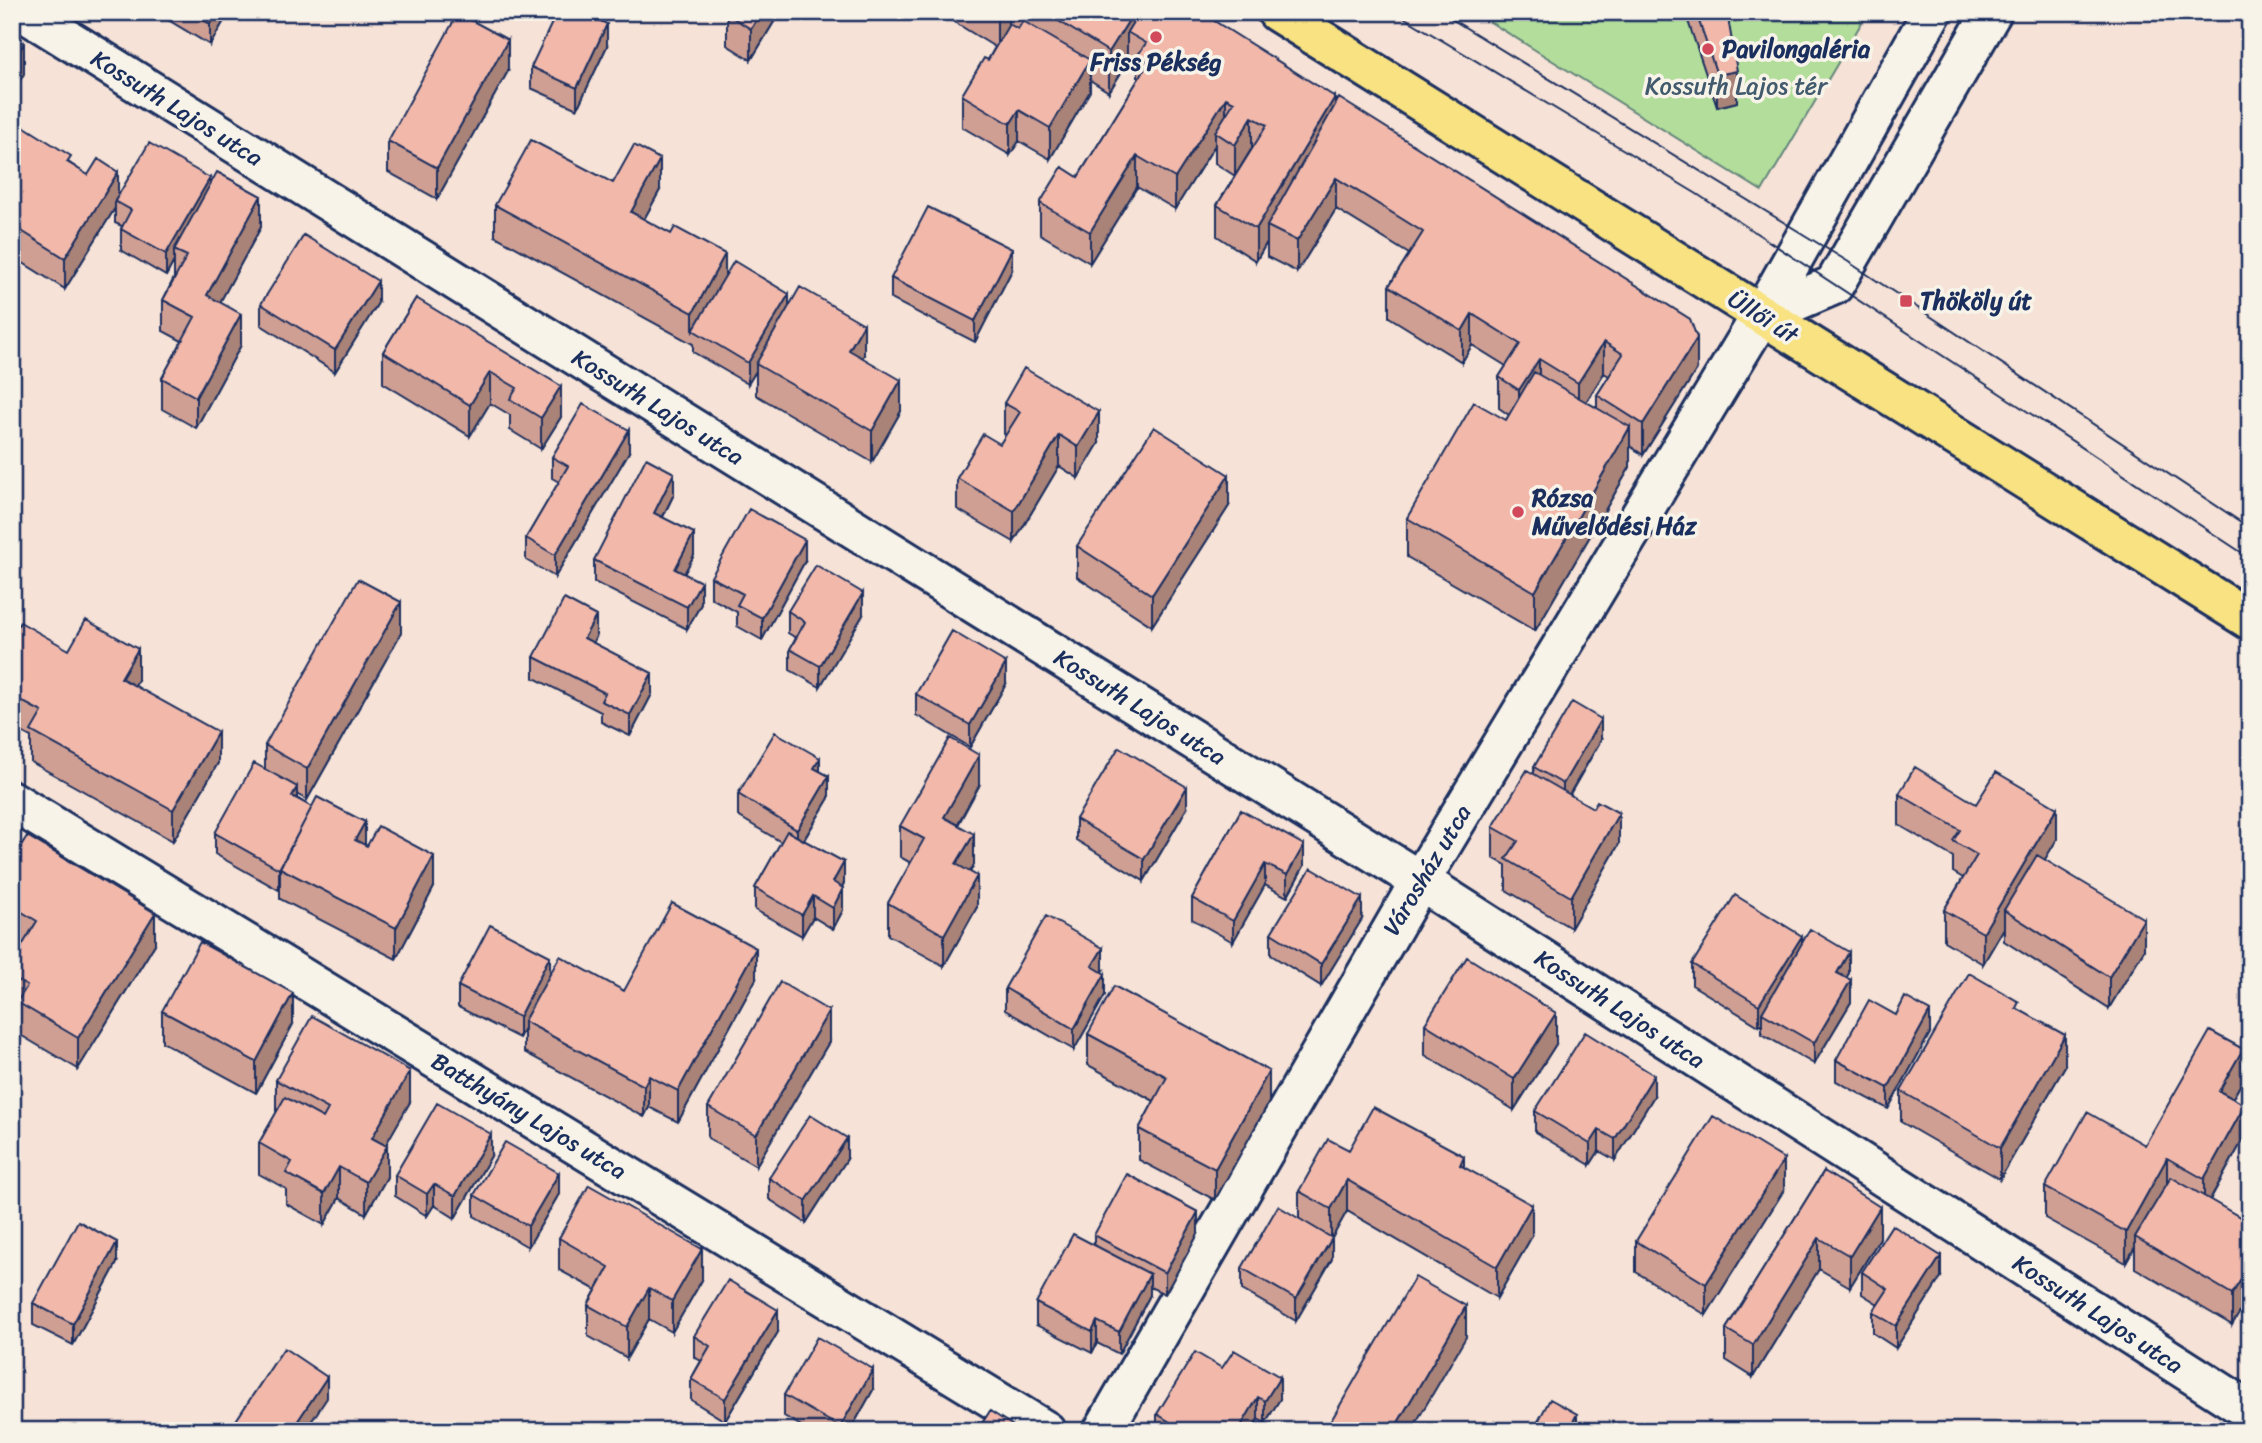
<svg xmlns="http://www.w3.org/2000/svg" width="2262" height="1443" viewBox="0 0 2262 1443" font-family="Sriracha,sans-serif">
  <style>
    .green { fill: #b2dd9b; stroke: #66867c; stroke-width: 2 }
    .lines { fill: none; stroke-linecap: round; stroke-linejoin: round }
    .minor-casing { stroke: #1b2f5e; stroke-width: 44 }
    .major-casing { stroke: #1b2f5e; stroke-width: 44 }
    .minor { stroke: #f7f3e8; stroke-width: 38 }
    .major { stroke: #f8e281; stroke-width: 38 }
    .tram { stroke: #1b2f5e; stroke-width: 2 }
    .wall { fill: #d09f93; stroke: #1b2f5e; stroke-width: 2; fill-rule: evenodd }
    .shaded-wall { fill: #a98278; stroke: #1b2f5e; stroke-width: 2 }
    .building { fill: #f2b9ab; stroke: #1b2f5e; stroke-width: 2 }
    .poi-dot { fill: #d1495b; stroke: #f7f3e8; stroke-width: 2.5 }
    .labels { text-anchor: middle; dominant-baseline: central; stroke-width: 7; stroke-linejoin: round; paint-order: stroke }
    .poi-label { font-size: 24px; font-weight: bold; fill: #1b2f5e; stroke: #f7f3e8; text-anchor: start }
    .park-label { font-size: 24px; fill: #415a6d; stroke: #f7f3e8 }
    .street-label { font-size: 24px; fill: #1b2f5e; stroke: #f7f3e8 }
  </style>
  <rect width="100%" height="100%" fill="#f6e2d6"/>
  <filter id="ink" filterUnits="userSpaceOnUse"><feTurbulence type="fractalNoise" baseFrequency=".0143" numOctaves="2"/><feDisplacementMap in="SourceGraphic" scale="14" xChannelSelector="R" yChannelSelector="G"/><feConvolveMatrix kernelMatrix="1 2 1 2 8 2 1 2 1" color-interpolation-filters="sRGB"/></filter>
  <g filter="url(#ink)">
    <path class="green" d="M1474,12h394l-106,179z"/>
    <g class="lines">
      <g class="minor-casing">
        <path id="minor" d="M24,12l1396,869 830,530
          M1761,316l73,-31 158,-273
          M12,801l1034,630
          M1103,1431l317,-550 341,-565 171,-304"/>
      </g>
      <g class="major-casing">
        <path id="major" d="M1277,12l973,608"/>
      </g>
      <use href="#minor" class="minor"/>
      <use href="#major" class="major"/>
      <path class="tram" d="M1395,12l302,182 553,364
        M1440,12l407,249 403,267"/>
    </g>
    <path class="wall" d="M155,12h74l-19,33z
      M780,12l-29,48 -24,-15v-31z
      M938,12h262l135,92 362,265 -54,86 -13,-9v21l-95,164 -128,-74v-39l99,-98 3,-5 -10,-7v-31l7,-11 -34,-21 -10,17 -73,-45v-31l20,-32 -73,-45 -39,63 -30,-15v-15l-11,19 -39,-25v-31l18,-29 -20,-13v-18l-40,64 -38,-22 -47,76 -50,-29v-31l38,-26 60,-97v-10l-11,-7 -18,29 -19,-12v11l-40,68 -31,-18 -9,14 -48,-28v-32l26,-35 7,-13zM1604,373l5,3 -12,19v13l-11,-6z
      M1685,12h42l10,90 -20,5z
      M607,46l-30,63 -46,-21v-21z
      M508,71l-71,128 -49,-27v-31z
      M12,119l59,45 47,32 92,-12 51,43 -41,75 21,43 -45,83 -34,-19v-31l20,-37 -19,-10v-31l11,-22v-17l-8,15 -45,-26v-21l1,-3 -7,-3v-15l-50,81 -53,-33z
      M613,183l47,7 -16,29 81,56 64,31 75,49 -2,3 39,53 -29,51 -116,-67v-24l-8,13 -55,-32v-8l-198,-108v-31z
      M1012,270l-37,72 -84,-43v-21z
      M416,298l145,119 -20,32 -31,-19v-15l-20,-12 -20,33 -87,-53v-31z
      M378,303l-43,69 -74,-47v-21z
      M1004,403l95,40 -21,35 -19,-12 -45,76 -57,-33v-31l43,-34 6,-9 -2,-1z
      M629,452l-74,125 -29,-17v-22l33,-56 -7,-4v-21z
      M674,494l-11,23 31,38 -10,19 17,30 -14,25 -93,-47v-22z
      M1229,506l-77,120 -75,-49v-31z
      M805,561l-43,79 -25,-14v-14l-26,-14v-21z
      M788,611l75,4 -43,72 -30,-17v-21l6,-11 -8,-5z
      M401,633l-94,167 -10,-6v4l68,47 69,42 -38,72 -116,-60v-11l-1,2 -64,-36v-21l50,-64v-24z
      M12,636l57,14 69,30 -3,5 83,78 -45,78 -142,-79v-25l-19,-10z
      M596,637l-3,6 59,51 -22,42 -29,-14v-10l-67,-34v-21z
      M1006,684l-36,63 -54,-32v-21z
      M1601,740l-31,54 49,50 -48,84 -65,-38v-25l-13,-7v-31l41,-53v-7z
      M820,771l9,27 -25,42 40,43 -2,4 1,23 -10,19 -20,-12 -11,19 -47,-26v-22l26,-46 -43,-26v-22z
      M979,786l-21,39 16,40 -4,7 7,35 -33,59 -56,-31v-32l23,-40 -11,-6v-31z
      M1899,794l77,10 81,35 -13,21 100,90 -35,58 -105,-67v-13l-21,36 -39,-23v-31l19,-32 -10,-6v-15l-54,-32z
      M1187,808l-43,73 -68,-41v-21z
      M1241,810l63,56 -17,31 -22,-12 -32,57 -41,-23v-21z
      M12,860l143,84 -77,125 -61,-36v-22l-5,-3v-46l11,-19 -11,-6z
      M1362,919l-41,67 -50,-31v-22z
      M1802,944l47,29 -3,5 5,24 -37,62 -52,-30v-11l-3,3 -67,-41v-21z
      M1103,970l-2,2 4,23 -31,55 -69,-40v-22z
      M550,973l74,18 132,-12 -78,143 -29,-15 -5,10 -120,-65v-24l-5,10 -61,-31v-21z
      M162,1011l131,13 -37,69 -94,-51z
      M1896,1015l34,18 -42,76 -52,-28v-21z
      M1425,1024l131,20 -42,66 -89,-55z
      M1088,1034l181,68 -54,98 -76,-40v-31l15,-28 -66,-36z
      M829,1042l-73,124 -48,-28v-31z
      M2065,1066l-65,113 -99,-57v-31z
      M276,1080l134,22 -25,43 2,32 -21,37 -27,-16 -15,27 -38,-21v-15l-27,-15v-31l18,-31 -1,-1z
      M2243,1080l-10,18 12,38 -35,64 40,23 -18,102 -97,-57v-21l-9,16 -81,-45v-31l100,-42z
      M1654,1096l-39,64 -16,-9 -9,14 -55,-33v-21z
      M1349,1150l115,17 68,69 -35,62 -150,-87 -15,27v21l-36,62 -54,-31v-22l57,-50v-27z
      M491,1156l-36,62 -21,-13 -7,11 -32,-20v-21z
      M847,1159l-41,64 -37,-24v-21z
      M1824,1171l56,67 -30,49 -31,-18 -66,108 -27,-17v-31z
      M1784,1190l-78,125 -70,-43v-31z
      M559,1194l-31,53 -54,-31v-21z
      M1198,1234l-33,60 -15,-7v8l-31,59 -22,-11 -5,10 -56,-28v-22l58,-58v-10z
      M559,1238l143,42 -30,52 -23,-13 -22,39 -39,-22v-31l8,-15 -37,-20z
      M117,1263l-44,82 -40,-20v-22z
      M1862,1272l79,5 -45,71 -23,-15v-21l5,-8 -16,-10z
      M778,1332l-53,89 -34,-21v-21l10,-18 -7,-4v-21z
      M1222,1368l58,31 -15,24 -7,-4 -7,12h-94v-17z
      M873,1390l-23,41h-40l-26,-15v-21z"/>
    <path class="shaded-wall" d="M216,12h13l-19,33v-21z
      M761,12h19l-29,48v-31z
      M997,12h11v18l-11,19z
      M1134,12h22l-29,20v31l-18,29v-40z
      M607,24v22l-30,63v-21z
      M508,40v31l-71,128v-31z
      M24,43v31l-12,19v-31z
      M1090,60v31l-40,68v-31z
      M1737,71v31l-20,5v-32z
      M1335,97v31l-68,98v16l-11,19v-32z
      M1226,98v31l-11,3v13l-40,64v-31z
      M1019,110v31l-9,14v-31z
      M1252,117v31l-17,28v-31z
      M1137,156v31l-47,76v-31z
      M660,159v31l-29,53v-31z
      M118,172v31l-3,-2v7l-50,81v-31z
      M210,178v22l-36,50v11l-8,15v-22z
      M1336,178v31l-39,63v-31z
      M261,196v31l-54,99v-31z
      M1012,249v21l-37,72v-21z
      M725,254v31l-32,46v-18z
      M378,281v22l-43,69v-22z
      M789,294v21l-33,49v7l-8,13v-21z
      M241,314v31l-45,83v-31z
      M1472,314v31l-10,17v-31z
      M864,324v31l-15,26v-31z
      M1697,338v31l-54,86v-31z
      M1604,342v31l-26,42v-32z
      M1539,359v31l-20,31v-31z
      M490,372v31l-20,33v-31z
      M901,380v31l-29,51v-31z
      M561,386v31l-20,32v-31z
      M1099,412v31l-21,35v-31z
      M1630,427v40l-95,164v-39z
      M629,430v22l-74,125v-22z
      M1059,435v31l-45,76v-31z
      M674,473v21l-20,40v-21z
      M1229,475v31l-77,120v-31z
      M694,533v22l-19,36v-22z
      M805,540v21l-43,79v-22z
      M701,582v22l-14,25v-22z
      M863,593v22l-43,72v-21z
      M401,602v31l-94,167v-31z
      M596,616v21l-12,23v-22z
      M138,649v31l-17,29v-31z
      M1006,663v21l-36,63v-22z
      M652,673v21l-22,42v-21z
      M1601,719v21l-38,65v-21z
      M218,732v31l-45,78v-31z
      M979,755v31l-35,62v-31z
      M820,758v21l-6,-11z
      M829,776v22l-32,53v-21z
      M297,787v21l-5,-12z
      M1187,787v21l-43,73v-22z
      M2057,808v31l-45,76 -8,-5v18l-21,36v-31z
      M1619,813v31l-48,84v-31z
      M365,822v31l-10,-13z
      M974,834v31l-18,30v-31z
      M1304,845v21l-17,31v-22z
      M434,856v31l-38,72v-31z
      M844,862v21l-11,20v-21z
      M1265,864v21l-32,57v-21z
      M280,868v20l-1,2v-21z
      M977,876v31l-33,59v-31z
      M843,888v22l-10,19v-21z
      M813,896v21l-11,19v-21z
      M1362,898v21l-41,67v-22z
      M155,913v31l-77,125v-31z
      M2144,919v31l-35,58v-31z
      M1802,936v21l-40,56v10l-3,3v-21z
      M756,948v31l-78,143v-31z
      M1103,948v22l-11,18v-22z
      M1849,952v21l-12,21v-21z
      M550,956v21l-26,44v7l-5,10v-21z
      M1105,974v21l-31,55v-21z
      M1851,980v22l-37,62v-21z
      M293,993v31l-37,69v-31z
      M829,1011v31l-73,124v-31z
      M1930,1011v22l-42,76v-21z
      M1556,1013v31l-42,66v-31z
      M2065,1035v31l-65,113v-31z
      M2243,1049v31l-24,42v-31z
      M410,1071v31l-38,67v-31z
      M1269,1071v31l-54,98v-31z
      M1654,1075v21l-39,64v-21z
      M649,1076v31l-5,10v-31z
      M2245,1105v31l-41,74v-31z
      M1599,1130v21l-9,14v-21z
      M491,1134v22l-36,62v-22z
      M847,1138v21l-41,64v-22z
      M387,1146v31l-21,37v-32z
      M1464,1156v31l-4,-22z
      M2167,1158v31l-32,48v10l-9,16v-31z
      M1784,1159v31l-78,125v-31z
      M339,1167v31l-15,27v-31z
      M559,1173v21l-31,53v-21z
      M1347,1180v31l-15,27v21l-36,62v-22l35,-59v-31z
      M434,1184v21l-7,11v-22z
      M1532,1205v31l-35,62v-31z
      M1880,1207v31l-30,49v-31z
      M1198,1212v22l-33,60v-21z
      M1819,1238v31l-66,108v-32z
      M117,1242v21l-44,82v-21z
      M702,1249v31l-30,52v-31z
      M1941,1256v21l-45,71v-22z
      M2250,1265v31l-18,29v-31z
      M1150,1274v21l-31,59v-22z
      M649,1288v31l-22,39v-31z
      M1466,1306v31l-55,94h-18z
      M778,1310v22l-53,89v-22z
      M1097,1321v22l-5,10v-21z
      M873,1369v21l-23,41h-10v-4z
      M327,1377v21l-22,33h-14z
      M1280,1377v22l-15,24v-22z
      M1258,1397v22l-7,12h-13z
      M1577,1414v17h-9z"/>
    <path class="building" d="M191,12h25l-6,12z
      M557,12h24l26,12 -30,64 -46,-21z
      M728,12h33l-10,17 -24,-15z
      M1044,12h90l-25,40z
      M1139,12h61l135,85 -79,132 -39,-24 50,-80 -15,-8 -17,28 -20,-13 19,-30 -8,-4 -51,80 -38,-22 -47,76 -50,-29 22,-36 16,10 71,-115 -11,-7 8,-12 -19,-11z
      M1696,12h31l10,59 -20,4z
      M458,13l50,27 -71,128 -49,-27z
      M1023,21l67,39 -40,68 -31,-18 -9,14 -48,-29 22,-37 4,2 21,-36 9,5z
      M12,36l12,7 -12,19z
      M1339,98l351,221 7,19 -54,86 -46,-29 26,-41 -19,-12 -26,41 -39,-24 -20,31 -20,-13 21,-33 -48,-30 -10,17 -73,-45 34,-54 -87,-54 -39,63 -30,-15z
      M12,119l59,37 -4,6 21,13 10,-16 20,13 -53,86 -53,-33z
      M531,140l82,43 21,-38 26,14 -29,53 40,22 4,-7 50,27 -32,59 -198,-108z
      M149,143l61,35 -44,76 -45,-25 10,-19 -16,-9z
      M217,172l44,24 -54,99 34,19 -45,83 -34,-19 33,-61 -32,-17 24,-44 -13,-6z
      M928,207l84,42 -37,72 -84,-43z
      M304,235l74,46 -43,69 -74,-46z
      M734,261l55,33 -41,69 -55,-33z
      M800,287l64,37 -15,26 52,30 -29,51 -116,-67z
      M416,298l145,88 -20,32 -31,-19 7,-11 -27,-16 -20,33 -87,-53z
      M1024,368l75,44 -21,35 -19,-12 -45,76 -57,-33 26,-44 17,10 20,-32 -16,-9z
      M1534,372l96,55 -95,165 -128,-74 67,-116 32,18z
      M583,404l46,26 -74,125 -29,-17 42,-72 -16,-9z
      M1154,427l75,48 -77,120 -75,-49z
      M646,458l28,15 -20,40 40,20 -19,36 26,13 -14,25 -93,-47z
      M749,509l56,31 -43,78 -25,-13 6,-11 -32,-17z
      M816,565l47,28 -43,73 -30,-17 15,-27 -17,-11z
      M358,579l43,23 -94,167 -42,-24z
      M564,599l32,17 -12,22 68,35 -22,42 -29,-14 4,-8 -71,-36z
      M86,620l52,29 -17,29 97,54 -45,78 -142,-79 11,-19 -30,-16v-60l8,-14 49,28z
      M952,631l54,32 -36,62 -54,-31z
      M1572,702l29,17 -38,65 -29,-17z
      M775,732l45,26 -6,10 15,8 -32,54 -59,-36z
      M950,738l29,17 -35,62 30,17 -18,30 21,12 -33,59 -56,-32 36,-64 -24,-13z
      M1119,747l68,40 -43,72 -68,-40z
      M254,763l43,24 -5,9 20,11 -33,62 -64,-36z
      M1915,767l61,37 20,-32 61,36 -74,125 -39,-23 33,-55 -24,-14 7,-11 -61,-36z
      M1527,770l66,38 4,-7 22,12 -48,84 -65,-38 12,-18 -25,-14z
      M317,797l48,25 -10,18 12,6 11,-20 56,30 -38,72 -116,-60z
      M1241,810l63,35 -17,30 -22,-11 -32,57 -41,-23z
      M787,831l57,31 -11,20 10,6 -10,20 -20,-12 -11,19 -47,-27z
      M27,836l128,77 -77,125 -61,-36 10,-16 -15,-9v-15l25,-41 -25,-15v-46z
      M2037,855l107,64 -35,58 -105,-67z
      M1311,868l51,30 -41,66 -50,-31z
      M1735,895l67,41 -43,69 -67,-41z
      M672,903l84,45 -78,143 -29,-15 -5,10 -120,-65 36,-65 64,35z
      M1046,916l57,32 -11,18 13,8 -31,55 -69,-41z
      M490,925l60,31 -31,61 -61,-31z
      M1810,929l39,23 -12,21 14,7 -37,63 -52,-30z
      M200,942l93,51 -37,69 -94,-51z
      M1467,957l89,56 -42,66 -89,-55z
      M1969,973l50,29 -3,6 49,27 -65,113 -99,-57z
      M780,982l49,29 -73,124 -48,-28z
      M1114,986l155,85 -54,98 -76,-40 28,-52 -79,-43z
      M1905,997l25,14 -42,77 -52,-28 33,-60 27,15z
      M312,1016l98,55 -38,67 15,8 -21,36 -27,-15 -15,27 -38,-21 6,-11 -33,-19 26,-46 38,21 5,-9 -52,-29z
      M2210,1031l33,18 -24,42 26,14 -41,74 -37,-21 -41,74 -81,-45 42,-75 58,33z
      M1585,1032l69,43 -39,64 -16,-9 -9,14 -55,-33z
      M437,1103l54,31 -36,62 -21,-12 -7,10 -32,-19z
      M1373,1107l91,49 -4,9 72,40 -35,62 -150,-87 -16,29 -32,-18 29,-52 21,11z
      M810,1115l37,23 -41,63 -37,-23z
      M1713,1116l71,43 -78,125 -70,-43z
      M505,1142l54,31 -31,53 -54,-31z
      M1824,1171l56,36 -30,49 -31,-18 -66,107 -27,-16z
      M1127,1174l71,38 -33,61 -71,-38z
      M2171,1177l79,46v42l-18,29 -97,-57z
      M589,1185l113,64 -30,52 -23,-13 -22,39 -39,-22 21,-38 -50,-29z
      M1278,1206l54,32 -36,61 -54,-31z
      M78,1221l39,21 -44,82 -40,-21z
      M1892,1225l49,31 -45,70 -23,-14 15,-23 -26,-17z
      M1073,1234l77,40 -31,58 -22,-11 -5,11 -56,-29z
      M1415,1277l51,29 -73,125h-68z
      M728,1280l50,30 -53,89 -34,-20 19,-33 -16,-10z
      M817,1337l56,32 -33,58 -56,-32z
      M284,1348l43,29 -36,54h-62z
      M1234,1350l46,27 -15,24 -7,-4 -20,34h-53l-28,-17 38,-62 27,16z
      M1550,1399l27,15 -9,17h-35z
      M990,1411l31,20h-44z"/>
  </g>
  <g class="poi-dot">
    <circle cx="1156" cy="37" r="7"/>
    <circle cx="1708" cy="49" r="7"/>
    <rect x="1899" y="294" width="14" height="14" rx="3.5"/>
    <circle cx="1518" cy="512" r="7"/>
  </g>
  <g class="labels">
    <g class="poi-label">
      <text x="1722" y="49">Pavilongaléria</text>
      <text x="1156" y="62" text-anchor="middle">Friss Pékség</text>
      <text x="1920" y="301">Thököly út</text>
      <text x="1532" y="498">Rózsa<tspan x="1532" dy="28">Művelődési Ház</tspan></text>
    </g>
    <g class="park-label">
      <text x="1736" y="86">Kossuth Lajos tér</text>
    </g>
    <g class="street-label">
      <text transform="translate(177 108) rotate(32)">Kossuth Lajos utca</text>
      <text transform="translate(1763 317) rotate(32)">Üllői út</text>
      <text transform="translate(658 407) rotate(32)">Kossuth Lajos utca</text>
      <text transform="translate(1140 707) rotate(32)">Kossuth Lajos utca</text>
      <text transform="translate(1427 870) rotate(-59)">Városház utca</text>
      <text transform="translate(1620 1009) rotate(33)">Kossuth Lajos utca</text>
      <text transform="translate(529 1116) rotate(31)">Batthyány Lajos utca</text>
      <text transform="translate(2098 1314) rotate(33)">Kossuth Lajos utca</text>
    </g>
  </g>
  <rect width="2262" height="1443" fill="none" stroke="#f7f3e8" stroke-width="42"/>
  <rect x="21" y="21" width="2220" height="1401" fill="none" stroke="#1b2f5e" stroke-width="2.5" filter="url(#ink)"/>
</svg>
